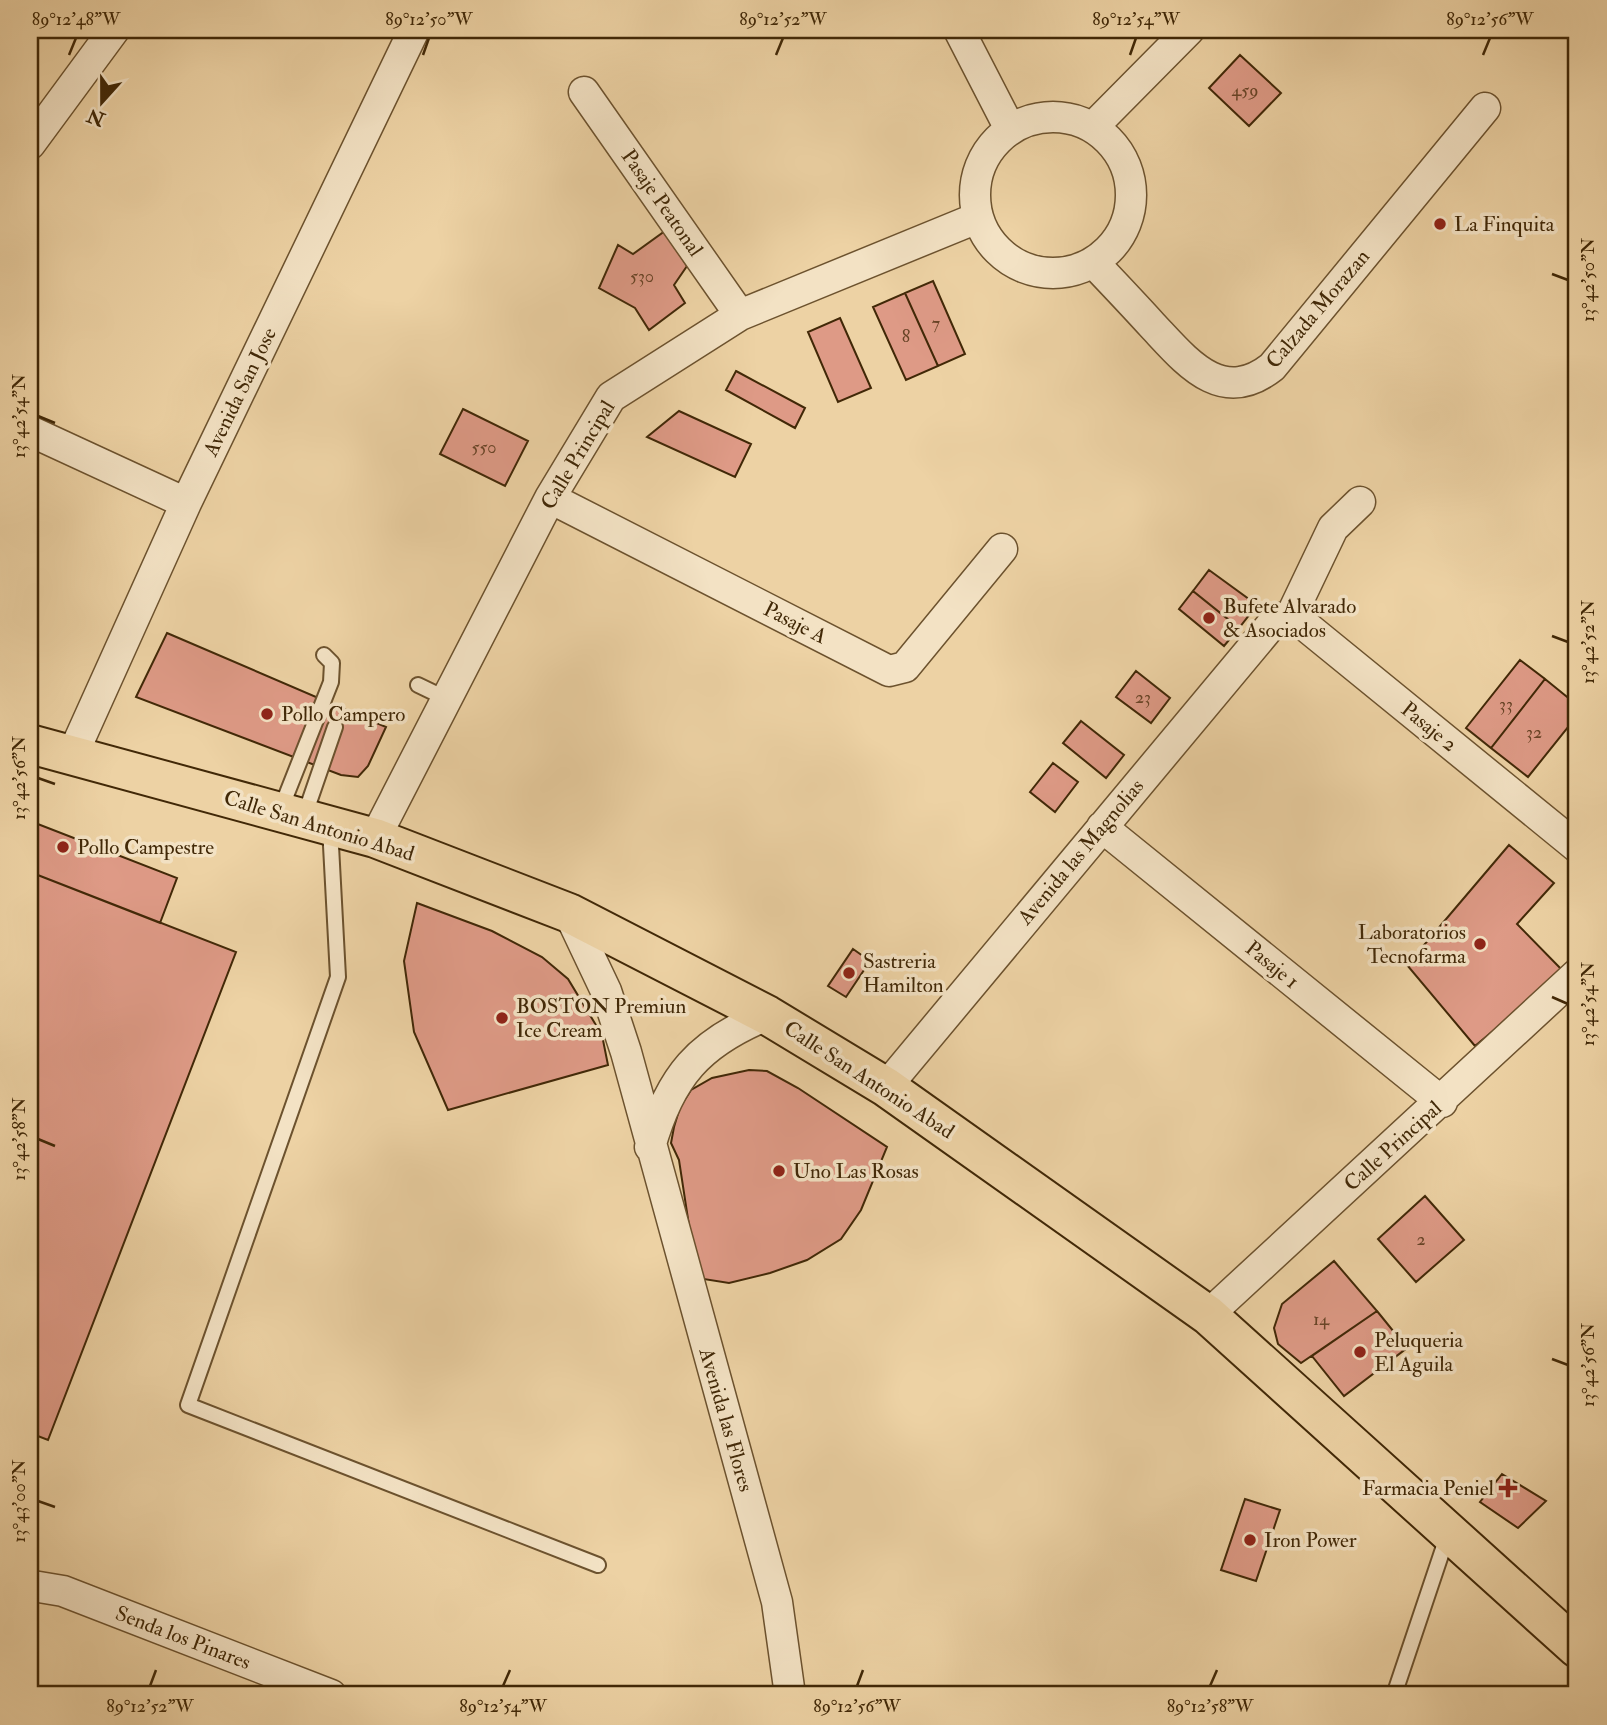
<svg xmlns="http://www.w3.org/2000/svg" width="1607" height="1725" viewBox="0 0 1607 1725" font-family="'IM FELL Double Pica',serif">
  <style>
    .building { fill: #de9a86; stroke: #412807; stroke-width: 2 }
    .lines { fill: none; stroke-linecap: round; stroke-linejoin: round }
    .lane-casing { stroke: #6c522e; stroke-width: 18 }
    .street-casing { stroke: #6c522e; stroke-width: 33 }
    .primary-casing { stroke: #412807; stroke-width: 42 }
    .lane { stroke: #f3e2c4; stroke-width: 14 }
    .street { stroke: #f3e2c4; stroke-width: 30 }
    .primary { stroke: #edd2a4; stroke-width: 38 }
    .ticks { fill: none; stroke: #412807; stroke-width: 2.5 }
    .poi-dot { fill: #8f2418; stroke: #f3e2c4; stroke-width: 2.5 }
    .labels { text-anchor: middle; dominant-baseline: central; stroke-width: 7; stroke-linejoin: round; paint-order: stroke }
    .number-label { font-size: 18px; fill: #684427 }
    .street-label { font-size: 21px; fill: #412807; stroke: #f3e2c4 }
    .poi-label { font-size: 21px; fill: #412807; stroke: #f3e2c4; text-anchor: start }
    .neatline { fill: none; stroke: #412807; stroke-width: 2.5 }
    .ticks-label { font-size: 18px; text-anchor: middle; fill: #412807 }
  </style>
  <rect width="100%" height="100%" fill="#edd2a4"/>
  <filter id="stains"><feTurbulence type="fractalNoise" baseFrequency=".00286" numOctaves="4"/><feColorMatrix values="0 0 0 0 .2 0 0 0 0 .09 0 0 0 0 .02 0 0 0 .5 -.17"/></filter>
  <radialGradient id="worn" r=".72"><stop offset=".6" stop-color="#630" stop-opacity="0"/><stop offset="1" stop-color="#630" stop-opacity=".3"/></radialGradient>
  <path class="building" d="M1240,55l41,38 -32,33 -40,-38z
    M665,231l22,35 -13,19 11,18 -36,27 -14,-22 -36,-20 19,-43 15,9z
    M933,281l32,73 -27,12 -33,-73z
    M905,293l33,73 -32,14 -33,-73z
    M840,318l31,70 -33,14 -30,-70z
    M736,371l69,37 -10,20 -69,-38z
    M463,409l65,32 -23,45 -65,-32z
    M679,411l72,33 -16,33 -88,-40z
    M1209,570l48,35 -18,23 -46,-37z
    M1193,591l46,37 -15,18 -45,-37z
    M167,633l219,94 -18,39 -10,11 -17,-2 -205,-78z
    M1520,660l25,19 -54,69 -25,-20z
    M1136,671l34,27 -19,25 -35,-26z
    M1545,679l32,26v11l-49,61 -37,-29z
    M1081,721l43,34 -18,23 -43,-35z
    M1053,763l25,19 -23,30 -25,-20z
    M30,821l147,57 -17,45 -130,-51z
    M1509,845l45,38 -37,41 47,48 -89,74 -68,-81z
    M30,872l206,80 -188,488 -18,-7z
    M417,903l75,28 50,26 26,22 34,56 6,30 -160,45 -34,-78 -10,-71z
    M853,949l17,12 -24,36 -18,-11z
    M749,1070l18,1 31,17 89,59 -26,63 -20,29 -34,21 -37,13 -41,10 -32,-5 -18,-118 -8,-17 3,-16 6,-20 11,-17 21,-12z
    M1425,1196l39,44 -48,42 -38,-43z
    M1334,1261l43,50 -76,52 -23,-19 -4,-16 8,-24z
    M1377,1311l30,37 -63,48 -32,-40z
    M1502,1474l44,27 -28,27 -38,-26z
    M1245,1499l35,11 -24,71 -35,-11z"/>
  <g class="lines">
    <g class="lane-casing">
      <path id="lane" d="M418,685l27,13
        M280,811l51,-129 1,-19 -8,-8
        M304,817l31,-90
        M330,827l8,150 -150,428 410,160
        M1394,1695l54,-161"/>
    </g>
    <g class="street-casing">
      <path id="street" d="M959,30l51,99
        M584,92l156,223
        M975 195a78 78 0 1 1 156 0a78 78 0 1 1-156 0Z
        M1093,127l96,-97
        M30,144l84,-114
        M1093,262c20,21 40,42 59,63 34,36 69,82 120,42l213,-259
        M30,431l156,72
        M550,498l339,173 16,-4 97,-118
        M1290,618l43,-90 27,-26
        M72,756l114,-253 228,-473
        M1102,827l340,275
        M375,838l175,-340 61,-101 129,-82 237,-97
        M569,913l37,78 20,61 151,550 13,93
        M886,1087l391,-469h13l12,5 275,224
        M650,1147c20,-71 49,-104 117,-132
        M1208,1315l369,-341
        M33,1586l30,5 268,104"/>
    </g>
    <g class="primary-casing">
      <path id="primary" d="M30,744l345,94 194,75 198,102 119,72 322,228 369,333"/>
    </g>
    <use href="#lane" class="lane"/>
    <use href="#street" class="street"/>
    <use href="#primary" class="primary"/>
  </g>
  <path class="ticks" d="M69,55l7,-17M423,55l6,-17M776,55l7,-17M1130,55l6,-17M1483,55l7,-17M1552,274l16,6M38,416l17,7M1552,636l16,6M38,778l17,6M1552,997l16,7M38,1139l17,7M1552,1359l16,6M38,1501l17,6M150,1686l6,-16M503,1686l7,-16M857,1686l6,-16M1210,1686l7,-16"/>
  <g class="poi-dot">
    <circle cx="1440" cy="224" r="7"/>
    <circle cx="1209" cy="618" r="7"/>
    <circle cx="267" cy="714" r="7"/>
    <circle cx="63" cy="847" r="7"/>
    <circle cx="1480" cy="944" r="7"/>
    <circle cx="849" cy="973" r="7"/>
    <circle cx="502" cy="1018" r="7"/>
    <circle cx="779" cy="1171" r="7"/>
    <circle cx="1360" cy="1352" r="7"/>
    <path d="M1504.5 1477.5h7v7h7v7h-7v7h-7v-7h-7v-7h7z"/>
    <circle cx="1250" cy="1540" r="7"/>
  </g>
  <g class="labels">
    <g class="number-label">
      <text x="1245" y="90">459</text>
      <text x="642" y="276">530</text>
      <text x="936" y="323">7</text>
      <text x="906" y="336">8</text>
      <text x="484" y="447">550</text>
      <text x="1143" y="697">23</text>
      <text x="1506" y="704">33</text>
      <text x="1534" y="732">32</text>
      <text x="1421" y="1239">2</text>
      <text x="1321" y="1319">14</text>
    </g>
    <g class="street-label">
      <text transform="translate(662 203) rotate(55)">Pasaje Peatonal</text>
      <text transform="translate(1318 309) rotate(-50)">Calzada Morazan</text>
      <text transform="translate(240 392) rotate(-64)">Avenida San Jose</text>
      <text transform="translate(578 455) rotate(-59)">Calle Principal</text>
      <text transform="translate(795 623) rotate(27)">Pasaje A</text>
      <text transform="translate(1429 727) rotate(39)">Pasaje 2</text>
      <text transform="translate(319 826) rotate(17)">Calle San Antonio Abad</text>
      <text transform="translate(1081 852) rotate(-50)">Avenida las Magnolias</text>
      <text transform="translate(1272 965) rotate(39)">Pasaje 1</text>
      <text transform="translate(869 1080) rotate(33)">Calle San Antonio Abad</text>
      <text transform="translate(1393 1146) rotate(-42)">Calle Principal</text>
      <text transform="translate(726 1420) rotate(74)">Avenida las Flores</text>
      <text transform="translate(183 1638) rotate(21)">Senda los Pinares</text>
    </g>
    <g class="poi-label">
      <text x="1454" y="224">La Finquita</text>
      <text x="1223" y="606">Bufete Alvarado<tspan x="1223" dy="24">&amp; Asociados</tspan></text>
      <text x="281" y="714">Pollo Campero</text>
      <text x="77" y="847">Pollo Campestre</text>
      <text x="1466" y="932" text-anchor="end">Laboratorios<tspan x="1466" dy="24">Tecnofarma</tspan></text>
      <text x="863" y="961">Sastreria<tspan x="863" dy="24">Hamilton</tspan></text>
      <text x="516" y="1006">BOSTON Premiun<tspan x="516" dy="24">Ice Cream</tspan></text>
      <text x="793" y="1171">Uno Las Rosas</text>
      <text x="1374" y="1340">Peluqueria<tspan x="1374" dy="24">El Aguila</tspan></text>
      <text x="1494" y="1488" text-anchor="end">Farmacia Peniel</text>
      <text x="1264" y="1540">Iron Power</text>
    </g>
  </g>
  <rect width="1607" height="1725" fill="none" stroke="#edd2a4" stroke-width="77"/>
  <g transform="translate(102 102) rotate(201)" stroke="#f3e2c4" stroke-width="5" paint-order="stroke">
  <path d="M0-5L12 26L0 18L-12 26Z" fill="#412807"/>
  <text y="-10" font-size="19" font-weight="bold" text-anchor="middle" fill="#412807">N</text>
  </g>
  <rect x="38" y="38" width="1530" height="1648" class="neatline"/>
  <g class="ticks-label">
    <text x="76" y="25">89°12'48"W</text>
    <text x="429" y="25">89°12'50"W</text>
    <text x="783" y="25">89°12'52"W</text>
    <text x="1136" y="25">89°12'54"W</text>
    <text x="1490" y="25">89°12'56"W</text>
    <text transform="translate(1588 280) rotate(-90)" y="6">13°42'50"N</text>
    <text transform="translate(19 416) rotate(-90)" y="6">13°42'54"N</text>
    <text transform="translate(1588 642) rotate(-90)" y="6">13°42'52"N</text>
    <text transform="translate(19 778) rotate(-90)" y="6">13°42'56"N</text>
    <text transform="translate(1588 1004) rotate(-90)" y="6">13°42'54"N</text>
    <text transform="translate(19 1139) rotate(-90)" y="6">13°42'58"N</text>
    <text transform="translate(1588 1365) rotate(-90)" y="6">13°42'56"N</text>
    <text transform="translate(19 1501) rotate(-90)" y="6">13°43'00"N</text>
    <text x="150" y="1712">89°12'52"W</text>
    <text x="503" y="1712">89°12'54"W</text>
    <text x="857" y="1712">89°12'56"W</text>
    <text x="1210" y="1712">89°12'58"W</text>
  </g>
  <rect width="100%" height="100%" filter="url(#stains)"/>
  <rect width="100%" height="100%" fill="url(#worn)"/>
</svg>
